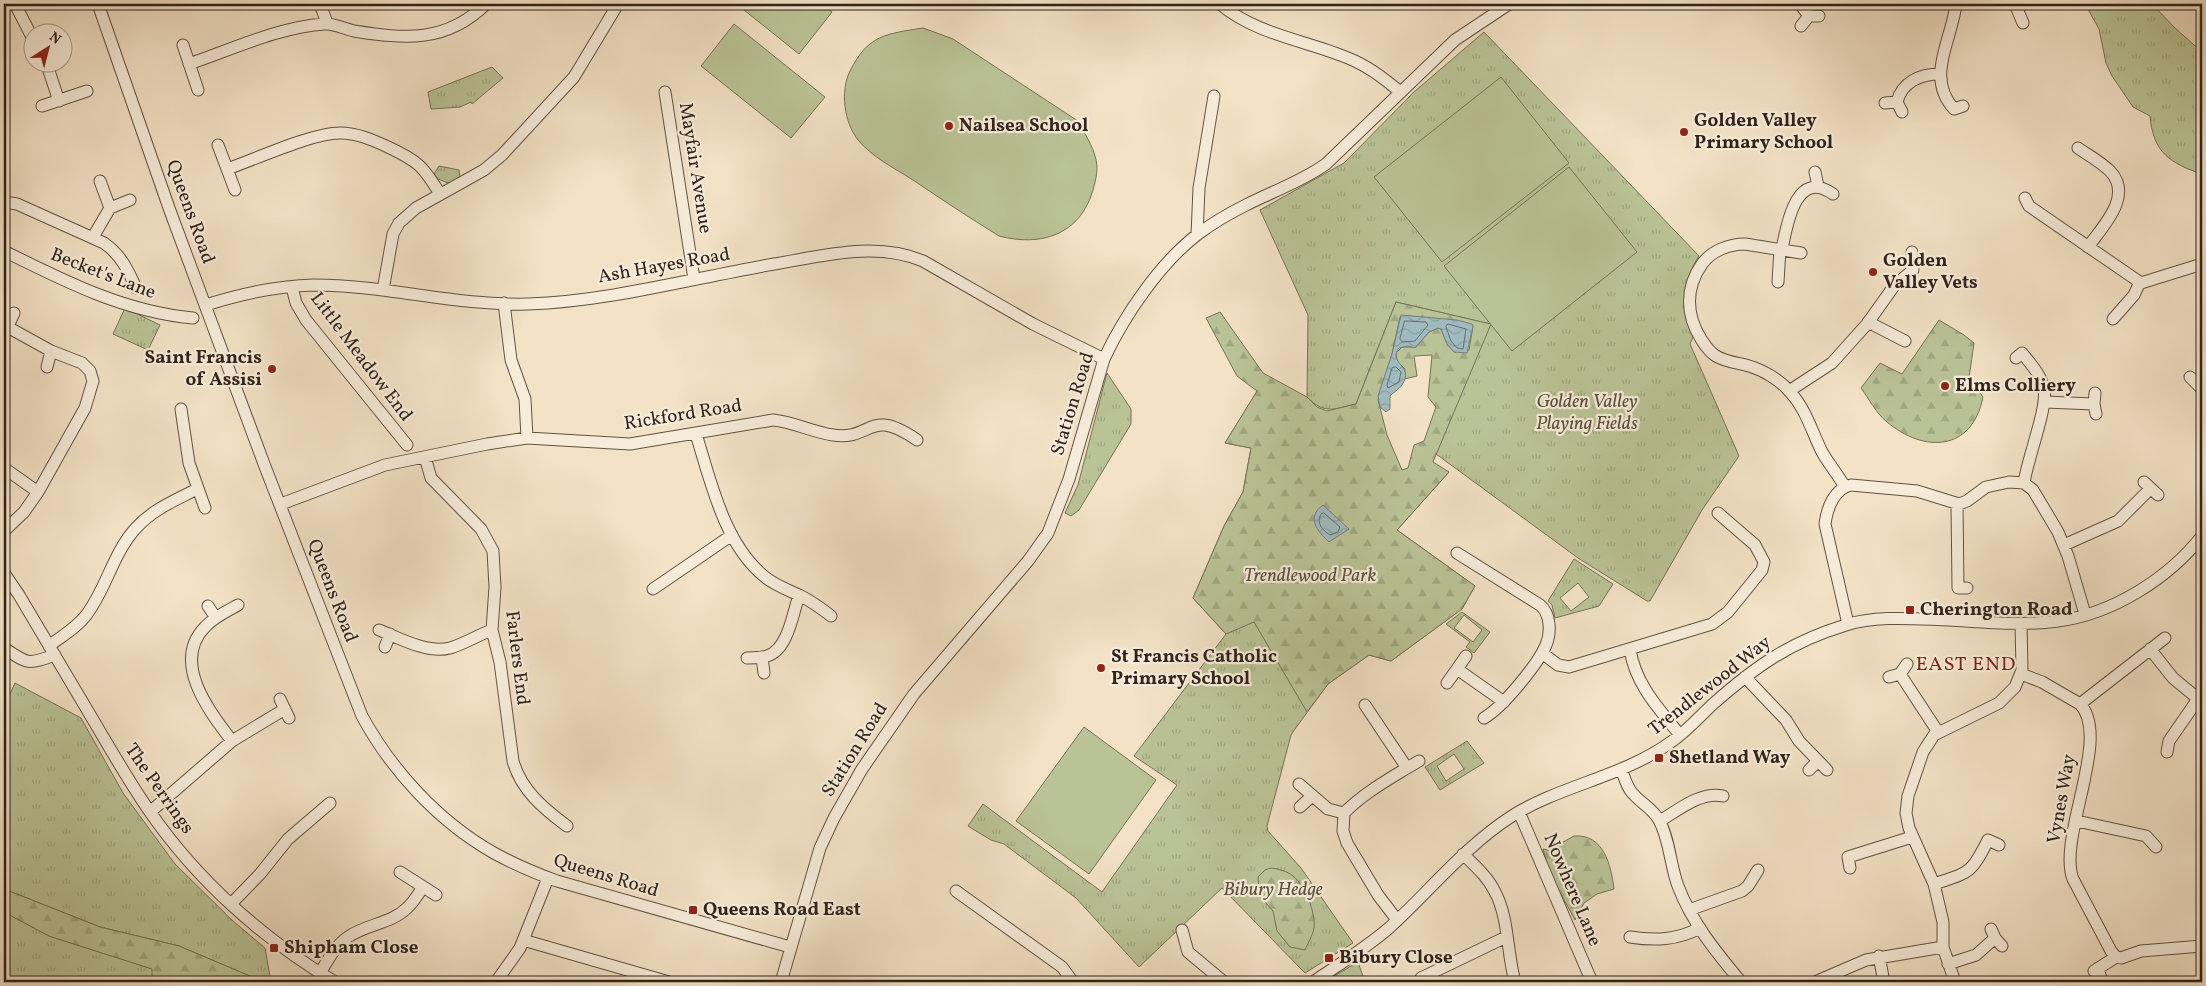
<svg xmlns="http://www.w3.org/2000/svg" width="2206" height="986" viewBox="0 0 2206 986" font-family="Vollkorn,serif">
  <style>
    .grass { fill: url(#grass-tufts); stroke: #757358; fill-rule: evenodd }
    .forest { fill: url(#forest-firs); stroke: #757358; fill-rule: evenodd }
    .pitch { fill: #bac396; stroke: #757358 }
    .water { fill: url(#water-waves); stroke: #737e7d }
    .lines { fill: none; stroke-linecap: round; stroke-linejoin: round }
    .shore { stroke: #686f6d; stroke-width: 1 }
    .minor-casing { stroke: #615346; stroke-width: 13 }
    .minor { stroke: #f7ecda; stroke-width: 11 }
    .poi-dot { fill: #8f2418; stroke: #f7ecda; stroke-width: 2 }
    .labels { text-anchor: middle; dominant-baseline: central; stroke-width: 4.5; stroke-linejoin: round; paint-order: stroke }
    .poi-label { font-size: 19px; font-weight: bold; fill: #30231b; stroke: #f7ecda; text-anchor: start }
    .street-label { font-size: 19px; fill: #30231b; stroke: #f7ecda }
    .park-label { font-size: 19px; font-style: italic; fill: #595340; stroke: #f7ecda }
    .neighbourhood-label { font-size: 20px; letter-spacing: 1px; fill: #7a1f14; stroke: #f7ecda }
  </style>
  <defs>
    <pattern id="grass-tufts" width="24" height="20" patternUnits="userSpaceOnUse" patternTransform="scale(1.25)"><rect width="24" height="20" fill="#bac396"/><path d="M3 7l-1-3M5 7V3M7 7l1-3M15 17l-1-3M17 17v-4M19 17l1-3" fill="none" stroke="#a0a781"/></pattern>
    <pattern id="forest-firs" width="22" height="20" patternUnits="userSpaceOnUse" patternTransform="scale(1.25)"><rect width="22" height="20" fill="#bac396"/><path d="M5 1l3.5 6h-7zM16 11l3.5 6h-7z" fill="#a0a781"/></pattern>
    <pattern id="water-waves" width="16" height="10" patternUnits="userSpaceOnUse" patternTransform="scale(1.25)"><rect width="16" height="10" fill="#a0bbbf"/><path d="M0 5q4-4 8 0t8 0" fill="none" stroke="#8aa0a4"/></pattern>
  </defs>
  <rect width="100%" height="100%" fill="#f3e2c6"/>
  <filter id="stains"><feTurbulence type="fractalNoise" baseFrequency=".004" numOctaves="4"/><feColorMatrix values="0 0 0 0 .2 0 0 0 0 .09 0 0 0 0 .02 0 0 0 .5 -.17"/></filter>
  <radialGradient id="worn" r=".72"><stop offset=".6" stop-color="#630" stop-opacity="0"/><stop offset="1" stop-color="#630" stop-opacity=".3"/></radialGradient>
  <path class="grass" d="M2085,4h67l23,24 27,24v90l-6,30c-30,-11 -43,-23 -46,-56l-17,-9 -21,-31 -6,-13 -7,-34z
    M1484,32l215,224c-16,24 -18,55 -6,81l-3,7 49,112 -37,54 -52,91h-3l-69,-43 -142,-104 54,-130 -94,-22 -40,102c-23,5 -31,11 -49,-7l1,-82 -48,-105 84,-47 70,-71z
    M492,67l11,11 -31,26 -1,-2 -11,5 -29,2 -3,-17z
    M439,166l20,4 1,9 -12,4 -10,-4 -4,-5z
    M125,308l35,17 -12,25 -35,-16z
    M1107,373l24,36v15l-52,86 -8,6 -6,-3 13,-28z
    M1258,390l93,92 98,-10 -52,58 78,56 -13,23 -71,52 -22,-6 -41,29 -33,45 -4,6 -24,91 1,5 33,37 52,75 -48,30 -83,-85 -83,79 -63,-69 -72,-54 -13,-4 -23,-14 15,-22 119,88 75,-107 -43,-29 92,-122 -33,-36 31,-72 19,-34 8,-44 -26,-5z
    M1574,559l39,25 -14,22 -44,12 -3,-13 -4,-4zM1578,583l11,14 -18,14 -11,-13z
    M1462,612l28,20 -16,21 -8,-6 4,-5 -24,-18zM1464,615l18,15 -9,12 -19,-14z
    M15,683l66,35 42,75 52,71 58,57 32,27 6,34h-7l-85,-36 -79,-19 -96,-38v-182z
    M1467,741l17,22 -44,27 -15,-23zM1454,754l10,15 -18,12 -9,-15z
    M4,912l45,24 104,33 -1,13h-148z
    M1358,962l7,20h-41z"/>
  <path class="forest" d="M1396,302l95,22 -58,138 16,10 -52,58 78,56 -13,23 -71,52 -22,-6 -41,29 -21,28 -53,-90 -28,12 -33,-36 31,-72 19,-34 8,-44 -26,-5 32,-52 -20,-15 -31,-58 14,-6 43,61 44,24 10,10 10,4 29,-7zM1400,317l73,9 -4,24 -15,2 -7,-8 -6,-15 -3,-1 -9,4 -13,15h-14l-6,6 1,8 8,8 -1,10 13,-3 -3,-20 18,-1 -4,42 8,10 -12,34 -10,4 -6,23 -6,2 -15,-35 -9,-35 14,-46z
    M1939,320l25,15 10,8 -5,35 14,19c-11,55 -59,56 -96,25 -11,-9 -18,-23 -26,-34l19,-25 22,11z
    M1574,836c30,-2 37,29 40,53l-17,5 -13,9 -9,17 -25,-46 -7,-25 6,1z
    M1271,868c8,1 16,3 22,8 12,9 23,37 21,52 -1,7 -6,15 -9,22l-15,-3 -13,-16 -4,-20 -14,-16 -1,-18 7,-7z
    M4,889l96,38 79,19 85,36h-112v-13l-103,-33 -45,-24z"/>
  <path class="pitch" d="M742,4h80l10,8 -33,42 -60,-48z
    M734,24l91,73 -34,41 -90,-72z
    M923,28l30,11 134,88 -3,5c4,7 9,16 11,24 4,12 1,23 -2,34 -13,45 -52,57 -94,46 -29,-18 -58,-37 -86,-56 -19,-12 -41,-23 -55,-40 -14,-18 -18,-49 -8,-69 18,-36 35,-37 73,-43z
    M1501,77l68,86 -127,99 -68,-85z
    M1569,167l68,85 -125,99 -68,-85z
    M1084,727l72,53 -67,94 -73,-53z"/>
  <path class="water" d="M1401,315l56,5 15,4 1,2 -6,27 -13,-1 -7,-8 -6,-15 -3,-1 -9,4 -14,16 -7,-2 -9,2c-12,16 16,17 3,37 -3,5 -9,7 -12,11v13l-4,3 -6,-5 -2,-11 14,-42z
    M1323,505l26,24 -20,13c-12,-11 -23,-25 -6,-37z"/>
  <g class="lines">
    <path class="shore" d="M1405,321l21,1 2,3 -13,16 -13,1 -2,-3z
      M1448,324l18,5 -3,20 -6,-1 -6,-7 -5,-14z
      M1396,367l5,5 -2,10 -11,6 -1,-3 5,-17z
      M1324,513l16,14 -2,5 -8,3c-8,-5 -14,-12 -9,-21z"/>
    <g class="minor-casing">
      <path id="minor" d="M15,4l17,33
        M98,4l71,204 95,256 98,252c30,55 77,106 132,137 20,11 41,20 63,28l233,66
        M320,4l7,19
        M1220,4c37,31 85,36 128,54 20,8 36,20 52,34
        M1800,4l9,12h10
        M1956,4c-4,36 -31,73 -2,105l9,-3
        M2015,4l8,19
        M1801,26l8,-10
        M183,45l15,45
        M46,62l13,39
        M189,64c41,-14 93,-38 136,-40 8,-1 20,5 29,7 51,8 92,12 132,-27
        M665,92l29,187
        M1897,102c5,-20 23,-28 43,-28
        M1885,103l12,-1 5,10
        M42,106l45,-15
        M218,145l17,45
        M2078,148c10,7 23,14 32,23 24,25 -8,56 -22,76
        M227,169c29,-10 85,-36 113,-36 17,0 33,7 48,14 30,14 35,19 52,47
        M1815,172l3,14
        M2025,198l4,8 112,77 61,-19
        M4,202l13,2 87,39c17,12 24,27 32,45
        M110,208l20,-8
        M1197,235l2,-47 15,-92
        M93,237l17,-29 -10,-27
        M1782,249c5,-25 14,-81 51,-55
        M4,251c60,30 121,61 189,67
        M1801,253l-56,-9c-16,0 -34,7 -43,20 -17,24 -16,51 -1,75 4,6 8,13 15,17 10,6 22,7 33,10 14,4 31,14 41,26 16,17 22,40 32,60 7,12 16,23 23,35
        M1778,282l2,-33
        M292,287l4,16 10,17 101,125
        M383,290l10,-56 6,-11 17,-15 68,-38 18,-15 72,-78 44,-73
        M504,303l7,57 14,39 2,39
        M206,305c34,-11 72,-19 108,-20 72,0 142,21 214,19 83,-3 165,-26 246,-40 49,-8 101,-23 149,-3l110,63 71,35
        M2113,319l21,-24 6,-13
        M1868,322l37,19
        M4,325l47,26 31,12 8,8 3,10 -8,27 -47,84 -14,20 -20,19
        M8,326l6,-13
        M2016,358l6,-5c9,11 19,22 22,36 4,18 -17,71 -20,94
        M47,367l4,-16
        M2190,377l12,12
        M1789,391l43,-28 35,-39 27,-38 19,-16 -1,-18
        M2095,393l-1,11 2,10
        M2045,402l49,2
        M181,409l8,54 16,45
        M696,434c15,48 28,110 69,143 10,8 23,13 34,18 12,6 22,13 32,21
        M425,457l6,21 50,51 12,22 2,36 -3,43 8,32 13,99c8,29 31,48 54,65
        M4,468l34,24
        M2144,482l14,13
        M281,504l104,-39 102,-21 40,-6 103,6 143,-24c21,2 39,12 60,15 40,6 35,-29 84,5
        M1957,504l1,84h9
        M2064,545l54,-24 32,-32
        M1457,553l83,52c11,9 11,28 6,40 -8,19 -43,62 -62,73
        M4,573l15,22c24,41 49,82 73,123 19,32 37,64 58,94 48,69 113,127 185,170
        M653,589l79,-54
        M208,606l8,12
        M1848,624l-23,-100c2,-16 9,-35 26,-39l66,6 42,13 8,-3 19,-14 23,-5 15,1 9,7 25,42 10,24 17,58
        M379,630c20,8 49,24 71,18 14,-4 28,-13 42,-18
        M49,646c13,-10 29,-19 38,-32 20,-27 26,-61 49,-86 17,-19 40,-28 61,-39
        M385,647l5,-13
        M4,648c24,16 23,17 51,7
        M1630,649c5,35 29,60 50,86
        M2150,649l23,29 29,24
        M1542,653l16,12 11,2 143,-43 16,-12 34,-42 2,-8 -9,-17 -37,-32
        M762,657l2,16
        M747,658c6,0 13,0 20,-2 21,-6 26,-43 32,-61
        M1457,669l9,-13
        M1900,674l38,58
        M2021,674l21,8 38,22c32,33 -23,134 -7,175l38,72 5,6 5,1 20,-7 61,-5
        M1745,677l41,43 13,21 28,29
        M1889,677l11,-3 7,-10
        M1447,683l10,-14 47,33
        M280,699l9,19
        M2080,704l85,-66
        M1365,705l42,63c-23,14 -44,26 -63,45l-1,18 4,12 31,52 19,25
        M232,741c-23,-30 -61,-79 -27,-114 9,-10 22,-16 33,-22
        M2167,752l2,-11 29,-42
        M1407,768l12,-7
        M1621,769c3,7 5,15 9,21 8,12 22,17 29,30 11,20 11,45 19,66 14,37 39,67 63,96
        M1809,770l9,-9
        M1299,784l29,25 16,4
        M1300,807l12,-11
        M150,812l82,-71 53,-32
        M1519,812l73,170
        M1660,821c18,-11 41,-30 63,-25
        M2077,821l69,15 10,11
        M1463,854c12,12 25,23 32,38 14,26 12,62 20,90
        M1850,868l-2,-11 64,-20
        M400,872l36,23
        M1934,884c36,-12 37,-10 54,-44l11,5
        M956,891l106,76 11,15
        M231,904l29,-30 28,-35 42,-36
        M1689,910l53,-19 6,-5 10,-16
        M1991,929l4,9 7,8
        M1182,930l6,22 36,30
        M1630,937c25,4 47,3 70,-9
        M523,940l146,42
        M1879,956l5,26
        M1948,964l28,-9 19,-17
        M2098,968l4,14
        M2094,971l22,-14
        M320,973c8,-13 15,-27 28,-36 18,-13 43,-13 59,-29 7,-6 11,-14 16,-21
        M1421,978l85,-41
        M496,982l24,-34 28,-70
        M781,982l39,-134 14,-30 28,-49 52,-75 114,-133 20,-28 21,-54 35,-120c20,-43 56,-96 94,-125 15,-11 30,-20 46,-28 27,-14 57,-24 82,-42l129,-124 54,-36
        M1313,982c25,-17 53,-34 76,-54 41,-37 75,-81 123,-112 49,-31 111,-39 159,-74 16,-11 28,-25 42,-38 43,-38 77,-62 133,-79 31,-10 70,-6 103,-5 36,2 73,6 109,1 54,-7 110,-42 144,-85
        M1815,982l51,-22 77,-13
        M1955,982l-12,-35v-25l-9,-38 -25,-56 -3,-15 2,-17 15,-44 11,-17 65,-32 16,-16 7,-17 -1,-47"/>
    </g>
    <use href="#minor" class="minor"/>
  </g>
  <g class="poi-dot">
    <circle cx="949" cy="126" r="5"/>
    <circle cx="1684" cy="132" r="5"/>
    <circle cx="1873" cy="272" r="5"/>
    <circle cx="272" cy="369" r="5"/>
    <circle cx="1945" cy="386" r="5"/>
    <rect x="1905" y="605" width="10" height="10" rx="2.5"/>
    <circle cx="1101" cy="668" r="5"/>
    <rect x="1654" y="753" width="10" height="10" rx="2.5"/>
    <rect x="688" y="905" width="10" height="10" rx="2.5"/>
    <rect x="269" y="943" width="10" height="10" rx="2.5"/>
    <rect x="1324" y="953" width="10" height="10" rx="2.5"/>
  </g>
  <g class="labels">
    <g class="poi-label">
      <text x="1694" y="121">Golden Valley<tspan x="1694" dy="22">Primary School</tspan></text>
      <text x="959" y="126">Nailsea School</text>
      <text x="1883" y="261">Golden<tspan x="1883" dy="22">Valley Vets</tspan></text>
      <text x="262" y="358" text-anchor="end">Saint Francis<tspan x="262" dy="22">of Assisi</tspan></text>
      <text x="1955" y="386">Elms Colliery</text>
      <text x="1920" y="610">Cherington Road</text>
      <text x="1111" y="657">St Francis Catholic<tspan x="1111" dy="22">Primary School</tspan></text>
      <text x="1669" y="758">Shetland Way</text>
      <text x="703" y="910">Queens Road East</text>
      <text x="284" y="948">Shipham Close</text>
      <text x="1339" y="958">Bibury Close</text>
    </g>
    <g class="street-label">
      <text transform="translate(695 168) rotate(81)">Mayfair Avenue</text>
      <text transform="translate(190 212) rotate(70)">Queens Road</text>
      <text transform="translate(664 266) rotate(-10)">Ash Hayes Road</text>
      <text transform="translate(103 274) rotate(21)">Becket's Lane</text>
      <text transform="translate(361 357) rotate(53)">Little Meadow End</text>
      <text transform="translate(1073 404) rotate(-73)">Station Road</text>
      <text transform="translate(683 415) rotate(-9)">Rickford Road</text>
      <text transform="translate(332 591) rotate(69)">Queens Road</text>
      <text transform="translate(517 658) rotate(83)">Farlers End</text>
      <text transform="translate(1710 686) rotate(-38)">Trendlewood Way</text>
      <text transform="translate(855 750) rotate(-58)">Station Road</text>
      <text transform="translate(159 789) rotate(55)">The Perrings</text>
      <text transform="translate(2062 799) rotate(-80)">Vynes Way</text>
      <text transform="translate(606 876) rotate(17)">Queens Road</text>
      <text transform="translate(1572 890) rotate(67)">Nowhere Lane</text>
    </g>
    <g class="park-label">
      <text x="1587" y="402">Golden Valley<tspan x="1587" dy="22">Playing Fields</tspan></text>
      <text x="1310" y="576">Trendlewood Park</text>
      <text x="1273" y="890">Bibury Hedge</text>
    </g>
    <g class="neighbourhood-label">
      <text x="1966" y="665">EAST END</text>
    </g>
  </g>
  <rect width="2206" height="986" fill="none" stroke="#f3e2c6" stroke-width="20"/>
  <rect x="5" y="5" width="2196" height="976" fill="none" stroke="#30231b" stroke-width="2.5"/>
  <rect x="10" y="10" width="2186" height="966" fill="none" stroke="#30231b"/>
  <g transform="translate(48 48) rotate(36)"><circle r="24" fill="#f7ecda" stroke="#a79c8e"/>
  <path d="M0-4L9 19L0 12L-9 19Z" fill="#8f2418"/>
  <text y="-8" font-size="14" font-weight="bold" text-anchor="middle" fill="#30231b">N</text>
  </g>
  <rect width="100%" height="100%" filter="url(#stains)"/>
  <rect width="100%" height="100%" fill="url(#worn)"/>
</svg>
